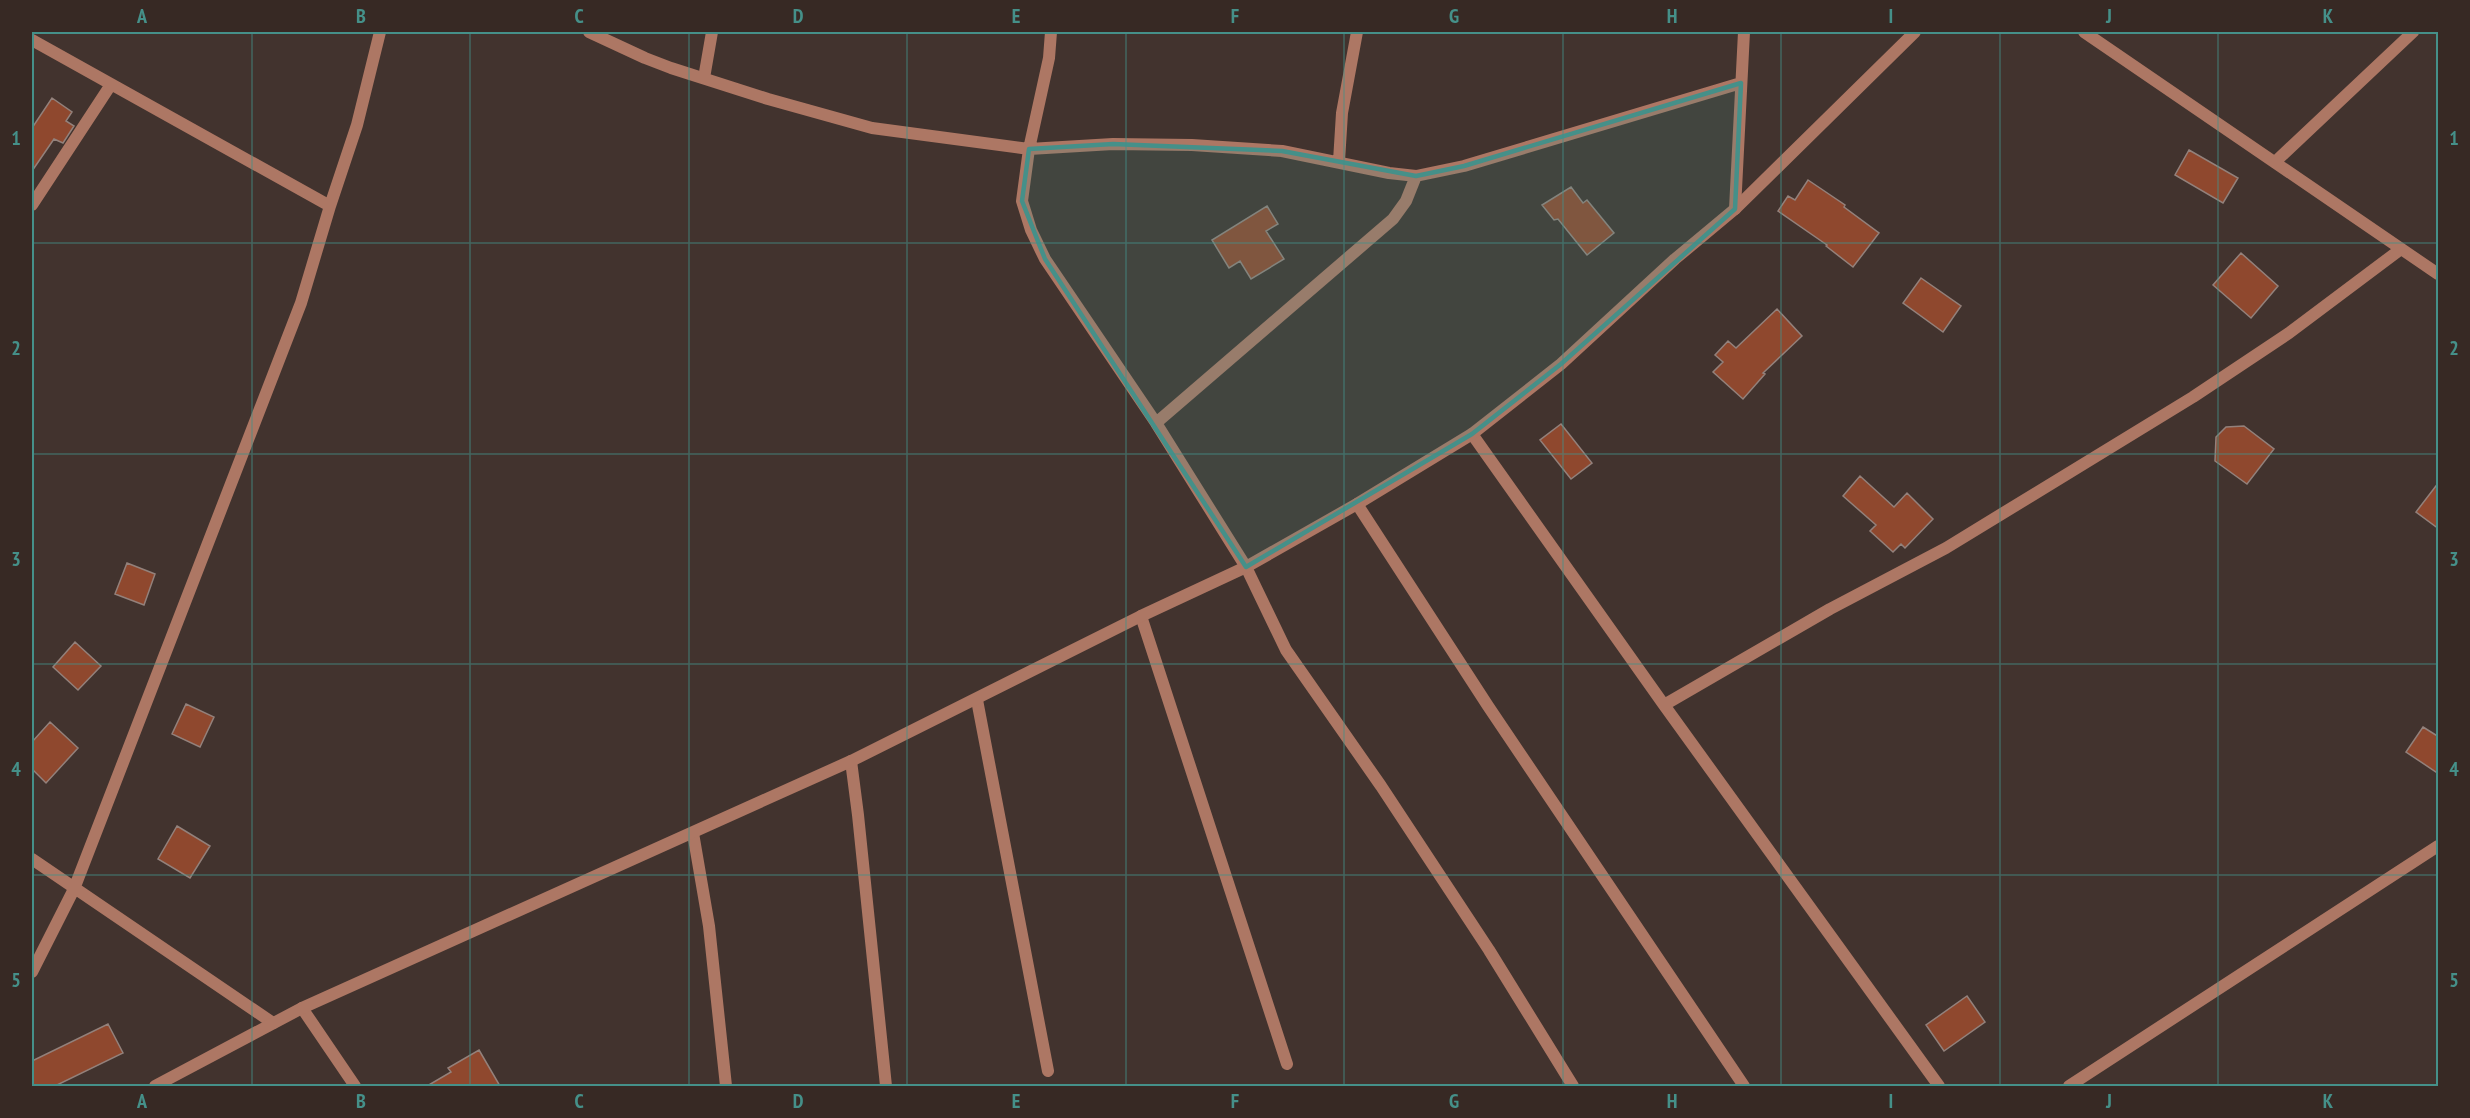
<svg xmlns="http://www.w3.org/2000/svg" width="2470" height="1118" viewBox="0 0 2470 1118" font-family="'PT Sans Narrow',sans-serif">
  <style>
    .building { fill: #8f482e; stroke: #93817b; stroke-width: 1.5 }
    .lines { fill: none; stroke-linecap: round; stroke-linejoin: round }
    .minor { stroke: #ad7764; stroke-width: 12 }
    .tertiary { stroke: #ad7764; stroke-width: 12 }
    .marked { fill: #459089; fill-opacity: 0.2; stroke: #459089; stroke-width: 4.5; stroke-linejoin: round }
    .grid { fill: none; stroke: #459089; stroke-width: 1.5; stroke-opacity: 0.55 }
    .neatline { fill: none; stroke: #459089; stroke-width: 2 }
    .grid-label { font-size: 20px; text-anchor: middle; font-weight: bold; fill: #459089 }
  </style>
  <rect width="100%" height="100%" fill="#42332e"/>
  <path class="building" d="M52,98l20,14 -6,9 8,5 -11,17 -9,-4 -22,32v-43z
    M2189,150l49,28 -15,25 -48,-28z
    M1808,180l37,25 -1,2 35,26 -26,34 -27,-21 1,-1 -49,-34 10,-15 7,4z
    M1571,187l12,16 4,-3 27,33 -27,22 -29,-36 -4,1 -12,-15z
    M1267,206l11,18 -12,7 18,28 -33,20 -11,-18 -11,7 -17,-28z
    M2241,253l37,33 -27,32 -38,-33z
    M1921,278l40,28 -18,26 -40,-29z
    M1777,309l25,27 -39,37 2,1 -22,25 -30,-27 10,-10 -8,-7 13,-14 8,7z
    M1561,424l31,39 -21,16 -31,-39z
    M2244,426l30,23 -27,35 -32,-23 1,-24 10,-10z
    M1860,476l34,31 13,-14 26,26 -28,29 -4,-4 -8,8 -23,-21 6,-6 -33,-29z
    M2439,482v47l-23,-17z
    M127,563l28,11 -11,31 -29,-11z
    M75,642l26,24 -23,24 -25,-23z
    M186,704l28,13 -14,30 -28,-13z
    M50,722l28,26 -32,35 -14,-14v-27z
    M2423,727l16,10v37l-33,-22z
    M177,826l33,20 -20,32 -32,-19z
    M1967,996l18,26 -41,29 -18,-26z
    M108,1024l15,29 -68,33h-23v-25z
    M479,1050l21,36h-73l24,-14 -3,-4z"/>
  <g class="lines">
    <path class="minor" d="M589,32l56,26 26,10 97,31 104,29 157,21 84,-5 79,1 90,6 107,22 27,3 48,-10 277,-83
      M1051,32l-2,26 -20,91 -7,52 9,29 14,29 111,164 90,144 40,83 95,136 108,164 84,136
      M2084,32l354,242
      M32,40l298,166
      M704,78l8,-46
      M1339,161l3,-48 15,-81
      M2275,162l138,-130
      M32,205l78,-119
      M1735,209l9,-177
      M1156,423l237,-204 13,-18 10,-25
      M1472,434l192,271 275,381
      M1357,504l131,202 256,380
      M1141,616l146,448
      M977,700l71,371
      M1664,705l166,-96 116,-61 247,-151 96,-64 112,-84
      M851,761l7,54 28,271
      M693,833l16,93 17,160
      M32,859l241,164
      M32,972l42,-83 227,-586 29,-97 27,-81 23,-93
      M302,1008l53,78
      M2069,1086l369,-240"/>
    <path class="tertiary" d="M155,1086l147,-78 549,-247 290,-145 105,-49 111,-63 115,-70 89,-70 114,-105 60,-50 180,-177"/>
  </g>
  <path class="marked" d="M1741,83l-6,126 -174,155 -89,70 -226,133 -201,-308 -23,-58 7,-52 84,-5 169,7 134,25 48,-10z"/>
  <path class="grid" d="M252,32v1054M470,32v1054M689,32v1054M907,32v1054M1126,32v1054M1344,32v1054M1563,32v1054M1781,32v1054M2000,32v1054M2218,32v1054M32,243h2406M32,454h2406M32,664h2406M32,875h2406"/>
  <rect width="2470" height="1118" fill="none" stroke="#372924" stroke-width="66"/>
  <rect x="33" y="33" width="2404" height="1052" class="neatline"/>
  <g class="grid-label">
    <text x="142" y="23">A</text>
    <text x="361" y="23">B</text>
    <text x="579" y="23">C</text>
    <text x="798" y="23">D</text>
    <text x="1016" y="23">E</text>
    <text x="1235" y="23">F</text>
    <text x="1454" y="23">G</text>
    <text x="1672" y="23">H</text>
    <text x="1891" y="23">I</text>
    <text x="2109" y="23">J</text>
    <text x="2328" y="23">K</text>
    <text x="16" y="145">1</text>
    <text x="2454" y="145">1</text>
    <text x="16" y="355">2</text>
    <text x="2454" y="355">2</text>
    <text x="16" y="566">3</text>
    <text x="2454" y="566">3</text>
    <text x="16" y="776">4</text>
    <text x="2454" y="776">4</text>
    <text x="16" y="987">5</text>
    <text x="2454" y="987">5</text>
    <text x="142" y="1108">A</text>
    <text x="361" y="1108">B</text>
    <text x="579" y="1108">C</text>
    <text x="798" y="1108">D</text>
    <text x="1016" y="1108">E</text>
    <text x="1235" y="1108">F</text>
    <text x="1454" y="1108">G</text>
    <text x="1672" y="1108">H</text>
    <text x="1891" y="1108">I</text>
    <text x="2109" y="1108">J</text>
    <text x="2328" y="1108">K</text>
  </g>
</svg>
